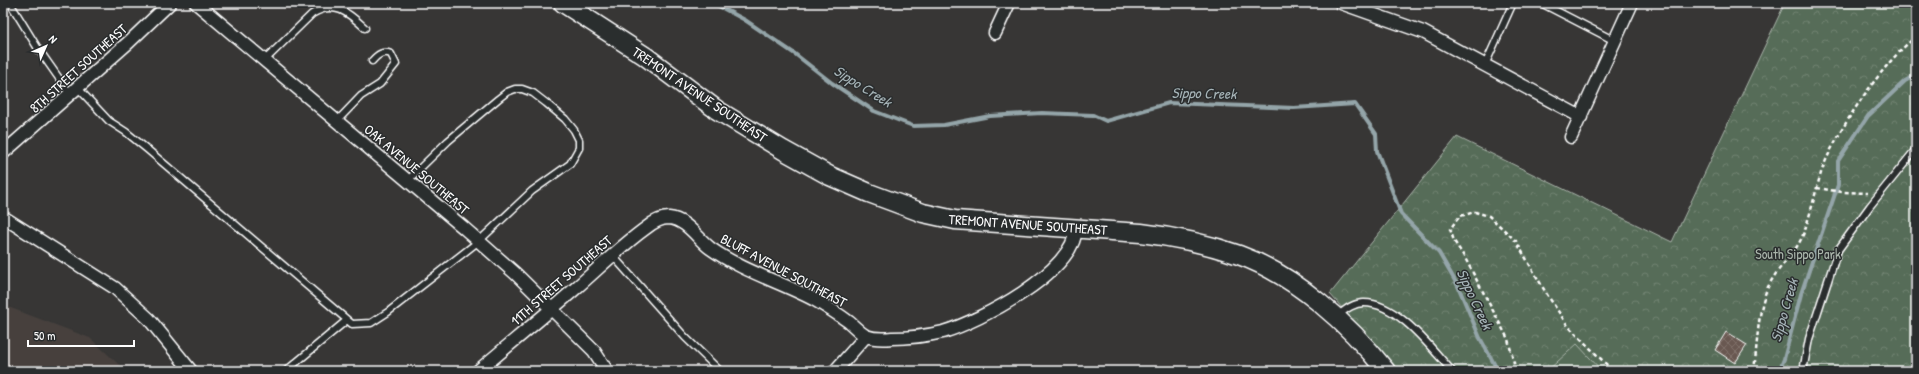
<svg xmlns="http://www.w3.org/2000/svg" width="1919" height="374" viewBox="0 0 1919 374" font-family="'Patrick Hand',sans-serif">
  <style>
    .built { fill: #46403d }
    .park { fill: url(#park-crowns); stroke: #abb6ac }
    .pitch { fill: #576c58; stroke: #abb6ac }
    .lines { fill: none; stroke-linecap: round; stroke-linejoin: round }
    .stream { stroke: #94a5a9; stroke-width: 4 }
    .building { fill: url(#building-cross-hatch); stroke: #fff }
    .lane-casing { stroke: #fff; stroke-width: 9 }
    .street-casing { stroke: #fff; stroke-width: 15 }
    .secondary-casing { stroke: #fff; stroke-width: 21 }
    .path { stroke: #fff; stroke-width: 2.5; stroke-dasharray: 4 3; stroke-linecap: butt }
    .lane { stroke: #2a2d2e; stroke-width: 6 }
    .street { stroke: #2a2d2e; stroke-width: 12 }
    .secondary { stroke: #2a2d2e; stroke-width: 18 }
    .labels { text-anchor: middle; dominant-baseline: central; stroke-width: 3; stroke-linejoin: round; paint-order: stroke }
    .street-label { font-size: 14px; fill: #fff; stroke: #2a2d2e }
    .park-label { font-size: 14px; fill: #abb6ac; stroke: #2a2d2e }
    .water-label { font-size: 15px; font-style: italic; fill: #a6b4b8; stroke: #2a2d2e }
  </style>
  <defs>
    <pattern id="park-crowns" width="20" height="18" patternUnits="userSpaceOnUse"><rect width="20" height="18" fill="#576c58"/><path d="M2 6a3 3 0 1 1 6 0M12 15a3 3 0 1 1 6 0" fill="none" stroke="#708271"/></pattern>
    <pattern id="building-cross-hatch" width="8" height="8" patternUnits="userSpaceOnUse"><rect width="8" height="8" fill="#695851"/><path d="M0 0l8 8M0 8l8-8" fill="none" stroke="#80716b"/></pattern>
  </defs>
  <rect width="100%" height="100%" fill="#373635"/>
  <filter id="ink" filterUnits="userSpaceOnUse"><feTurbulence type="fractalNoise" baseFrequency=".025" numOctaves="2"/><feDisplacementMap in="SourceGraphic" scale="8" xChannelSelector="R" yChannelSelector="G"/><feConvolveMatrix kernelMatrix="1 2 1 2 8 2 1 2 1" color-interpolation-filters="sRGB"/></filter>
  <g filter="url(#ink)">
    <path class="built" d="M3,305l87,33 36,33h-123z"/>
    <path class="park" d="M1785,3h131v368h-519l-67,-77 127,-157 215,105z"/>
    <path class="pitch" d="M1577,344l25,27h-55z"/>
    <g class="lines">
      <path class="stream" d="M713,3l32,17 50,34 37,29 42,28 39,15 31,-1 46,-9 52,-3 51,2 13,6 63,-18 125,5 61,-4 21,30 1,17 24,63 38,39 19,33 22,52 18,33
        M1779,371l5,-12 17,-65 37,-109v-24l30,-45 37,-35 11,-6"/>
    </g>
    <path class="building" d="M1726,332l21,13 -12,18 -20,-13z"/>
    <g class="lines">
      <g class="lane-casing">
        <path id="lane" d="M10,3l27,44 33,47
          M1541,3l74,38
          M265,60l47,-46c22,-14 36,-2 53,14
          M1485,65l28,-62
          M78,88l31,33 17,11 22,18 204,174 19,-1 17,-11 91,-71 53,-50 38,-27 9,-16v-8l-5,-10 -9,-11 -19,-16 -13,-10 -11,-4h-7l-8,3 -9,7 -50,42 -40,39
          M337,121l24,-25 19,-12 16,-20 -5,-10c-8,-3 -13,0 -19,7
          M613,256l72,81 35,34
          M1337,316c8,-6 16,-13 27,-13 34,0 67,45 88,68
          M286,371l61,-51
          M1803,371l6,-32 29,-89 32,-44 46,-57"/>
      </g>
      <g class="street-casing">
        <path id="street" d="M196,3l268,225 52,46 78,77 13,20
          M1341,3l82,29 158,85
          M995,33l14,-30
          M1571,137l61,-134
          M3,153l126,-111 41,-39
          M3,217l112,71 34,31 42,52
          M478,371c33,-28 66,-55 98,-83 23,-20 45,-42 70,-60 6,-5 15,-10 23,-10 17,1 29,21 41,30 32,23 71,34 105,52 12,7 23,14 34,22 5,4 11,11 17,14 8,3 17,3 26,2 17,0 34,-2 51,-6 37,-11 132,-60 133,-104
          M835,371l31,-35"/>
      </g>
      <g class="secondary-casing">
        <path id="secondary" d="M563,3l82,53 72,54 66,40 47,26 39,17 54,20 32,7 186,13c34,4 67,11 98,22 56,20 111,70 147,116"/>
      </g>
      <path class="path" d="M1817,188l25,4 26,1
        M1516,371l-8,-32 -43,-81 -11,-17 -4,-12 10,-13 15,-4 14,4 27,25 30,52 22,33 45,45
        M1754,371c3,-24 4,-66 15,-86 10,-20 28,-32 35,-53 7,-19 11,-39 17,-59 12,-37 63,-113 95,-136"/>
      <use href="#lane" class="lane"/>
      <use href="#street" class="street"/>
      <use href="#secondary" class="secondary"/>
    </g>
  </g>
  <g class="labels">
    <g class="street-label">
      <text transform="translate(78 68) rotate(-42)">8TH STREET SOUTHEAST</text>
      <text transform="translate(700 94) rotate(34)">TREMONT AVENUE SOUTHEAST</text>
      <text transform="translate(417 169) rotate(40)">OAK AVENUE SOUTHEAST</text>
      <text transform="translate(1028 224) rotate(4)">TREMONT AVENUE SOUTHEAST</text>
      <text transform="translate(784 270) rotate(28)">BLUFF AVENUE SOUTHEAST</text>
      <text transform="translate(561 280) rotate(-41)">11TH STREET SOUTHEAST</text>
    </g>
    <g class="park-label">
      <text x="1798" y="253">South Sippo Park</text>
    </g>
    <g class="water-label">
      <text transform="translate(863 86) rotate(32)">Sippo Creek</text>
      <text transform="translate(1204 93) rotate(1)">Sippo Creek</text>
      <text transform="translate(1475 299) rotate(65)">Sippo Creek</text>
      <text transform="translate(1784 310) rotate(-74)">Sippo Creek</text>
    </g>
  </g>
  <rect width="1919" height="374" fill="none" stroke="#2a2d2e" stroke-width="16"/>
  <rect x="8" y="8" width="1903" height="358" fill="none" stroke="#fff" stroke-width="1.5" filter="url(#ink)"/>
  <g transform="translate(46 46) rotate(45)" stroke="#2a2d2e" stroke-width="3" paint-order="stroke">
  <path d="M0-3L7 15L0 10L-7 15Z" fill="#ffffff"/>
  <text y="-6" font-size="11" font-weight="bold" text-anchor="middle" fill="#ffffff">N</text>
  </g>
  <path d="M28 340v6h106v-6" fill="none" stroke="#ffffff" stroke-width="2"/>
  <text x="34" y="340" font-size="12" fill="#ffffff" stroke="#2a2d2e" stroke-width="3" paint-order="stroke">50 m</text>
</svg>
